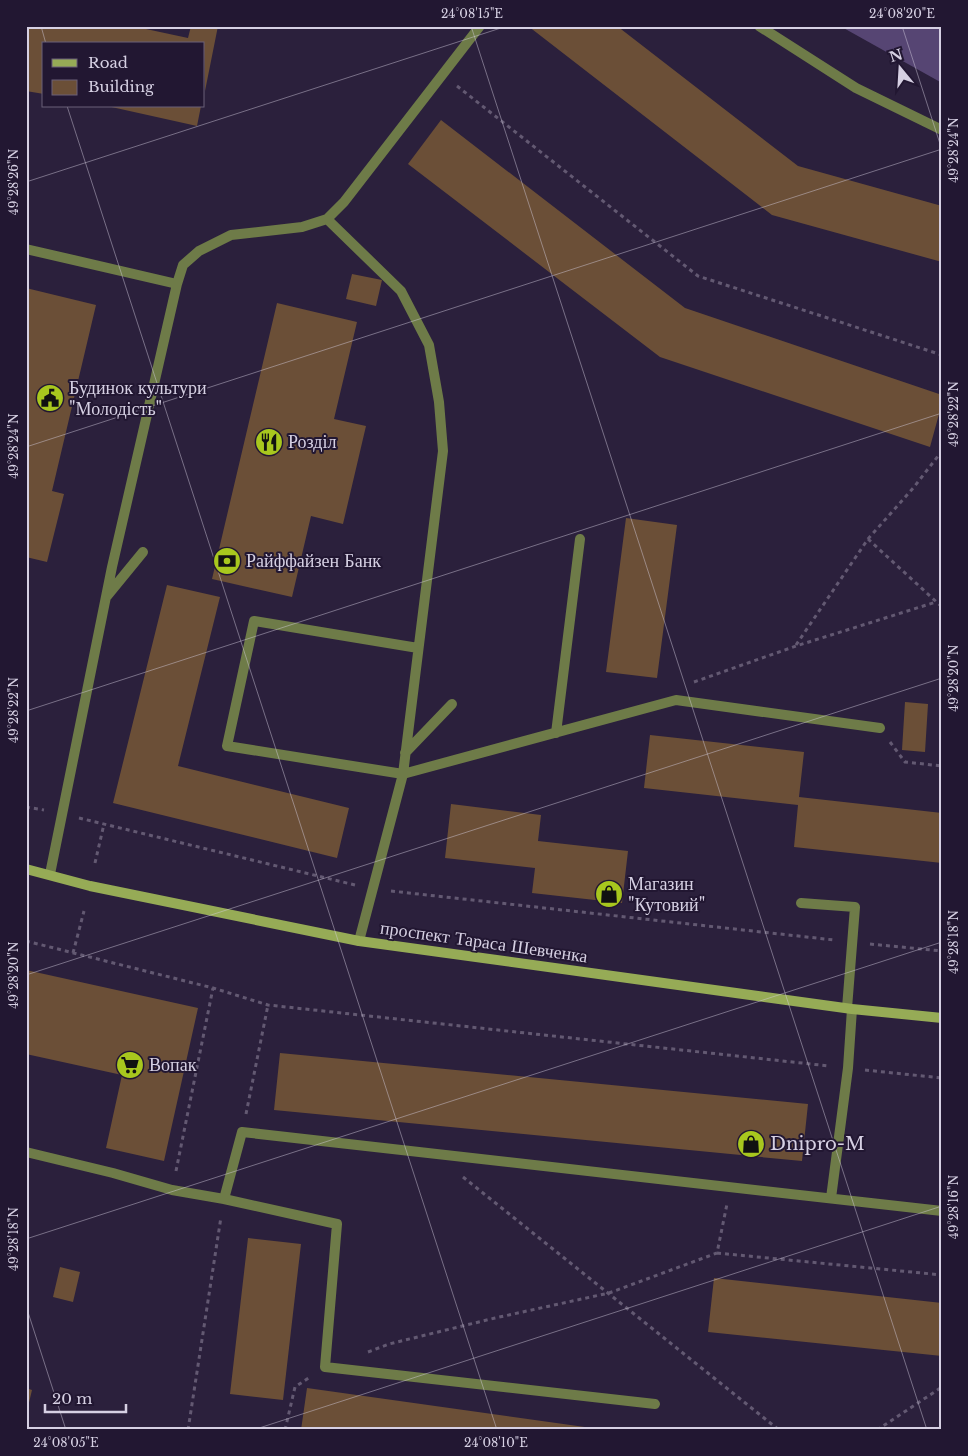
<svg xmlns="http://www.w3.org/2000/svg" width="968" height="1456" viewBox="0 0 968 1456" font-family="'Libre Baskerville',serif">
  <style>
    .green { fill: #564573 }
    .building { fill: #6b4f37 }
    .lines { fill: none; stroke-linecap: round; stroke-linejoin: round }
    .path { stroke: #635972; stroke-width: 3; stroke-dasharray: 4 4; stroke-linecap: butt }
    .lane { stroke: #6e7b48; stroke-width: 10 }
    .street { stroke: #6e7b48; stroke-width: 10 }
    .secondary { stroke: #96ab56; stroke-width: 10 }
    .ticks { fill: none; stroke: #d6d0e3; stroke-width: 1; stroke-opacity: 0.45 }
    .labels { text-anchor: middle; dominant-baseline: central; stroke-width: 4; stroke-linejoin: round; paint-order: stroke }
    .poi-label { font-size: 18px; fill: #d6d0e3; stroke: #221732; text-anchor: start }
    .street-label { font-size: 18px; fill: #d6d0e3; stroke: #221732 }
    .neatline { fill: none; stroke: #d6d0e3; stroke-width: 2 }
    .ticks-label { font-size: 12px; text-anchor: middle; fill: #d6d0e3 }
  </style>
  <rect width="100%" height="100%" fill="#2b203c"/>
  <path class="green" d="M840,26h102v57z"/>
  <path class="building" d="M26,26h106l56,12 3,-12h27l-13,65 -1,-47h-160v50l-18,-3z
    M528,26h89l181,140 144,40v56l-170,-47z
    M107,106h94l-4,20z
    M441,120l244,188 257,87v8l-12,44 -270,-90 -252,-193z
    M352,274l30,6 -6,26 -30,-7z
    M26,288l70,17 -44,186 12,3 -17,68 -21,-5z
    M277,303l80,19 -23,97 32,7 -23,98 -32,-8 -19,81 -80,-18z
    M626,518l51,7 -20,153 -51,-6z
    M167,585l53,12 -42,169 171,42 -12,50 -224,-55z
    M905,702l23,2 -3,48 -23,-2z
    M650,735l154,17 -5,45 143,16v50l-148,-16 4,-42 -154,-17z
    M451,804l90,11 -3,26 90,10 -6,52 -90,-10 3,-25 -90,-10z
    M26,970l172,38 -34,153 -58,-13 16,-73 -96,-21z
    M280,1053l528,51 -6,57 -528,-51z
    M248,1238l53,6 -18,156 -53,-6z
    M60,1267l20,5 -7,30 -20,-5z
    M714,1278l228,25v53l-234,-24z
    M26,1388l6,2 -5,21h-1z
    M307,1388l292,41v1h-298z"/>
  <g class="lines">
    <path class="path" d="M457,86l241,190 244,79
      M868,539l74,68
      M796,645l72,-106 46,-52 28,-36
      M694,682l102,-36 140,-44
      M890,742l15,20 37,4
      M26,807l18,3
      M79,818l276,67
      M95,863l9,-39
      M391,891l443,49
      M26,941l187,47 55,17 561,61
      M870,944l72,7
      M73,953l11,-42
      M865,1070l77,8
      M246,1114l22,-109
      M176,1171l37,-183
      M463,1177l316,253
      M717,1253l225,22
      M368,1352l21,-8 106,-26 114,-25 108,-40 10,-49
      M188,1430l33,-213
      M285,1430l10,-43 15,-10
      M877,1430l65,-43"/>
    <path class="lane" d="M327,219l74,72 28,54 10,57 4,49 -40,323 -44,167
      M26,249l151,35
      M107,596l36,-44
      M418,648l-164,-27 -27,125 176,28 273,-74 204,28
      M556,733l24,-194
      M405,753l47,-49
      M50,874l62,-307 65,-283 6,-19 16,-14 32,-16 71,-8 25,-8 17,-17 136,-176
      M801,903l54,4 -8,101
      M26,1152l87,21 59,17 52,9 18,-67 700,79
      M831,1198l17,-130 4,-59
      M224,1199l113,25 -12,143 330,37"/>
    <path class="street" d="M759,26l97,62 86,42"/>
    <path class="secondary" d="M26,869l64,17 269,55 493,68 90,9"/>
  </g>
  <path class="ticks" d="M41,26l5,18M471,26l456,1404M902,26l40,124M67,106l430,1324M26,182l481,-156M26,447l916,-298M26,711l916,-298M26,975l916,-297M26,1239l916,-297M26,1306l40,124M253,1430l689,-224"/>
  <defs>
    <g id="civic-disc" transform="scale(1.4375)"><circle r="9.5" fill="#a8c71e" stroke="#221732"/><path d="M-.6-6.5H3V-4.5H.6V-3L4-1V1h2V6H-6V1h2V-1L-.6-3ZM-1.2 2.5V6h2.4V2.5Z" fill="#111"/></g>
    <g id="restaurant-disc" transform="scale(1.4375)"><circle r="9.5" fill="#a8c71e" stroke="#221732"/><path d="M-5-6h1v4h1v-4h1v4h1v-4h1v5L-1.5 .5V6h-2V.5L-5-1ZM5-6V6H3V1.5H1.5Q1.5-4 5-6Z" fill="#111"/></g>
    <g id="bank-disc" transform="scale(1.4375)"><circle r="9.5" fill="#a8c71e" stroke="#221732"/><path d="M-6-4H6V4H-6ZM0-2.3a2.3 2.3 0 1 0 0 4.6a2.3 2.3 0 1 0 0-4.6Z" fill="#111"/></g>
    <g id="shop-disc" transform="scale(1.4375)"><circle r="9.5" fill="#a8c71e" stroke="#221732"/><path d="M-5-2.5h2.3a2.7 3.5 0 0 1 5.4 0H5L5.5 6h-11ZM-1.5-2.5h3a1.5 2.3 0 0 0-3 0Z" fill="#111"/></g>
    <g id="supermarket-disc" transform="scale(1.4375)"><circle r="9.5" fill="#a8c71e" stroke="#221732"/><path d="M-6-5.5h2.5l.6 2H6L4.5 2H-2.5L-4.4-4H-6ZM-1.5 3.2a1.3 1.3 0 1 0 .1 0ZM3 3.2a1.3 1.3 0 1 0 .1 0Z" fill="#111"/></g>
  </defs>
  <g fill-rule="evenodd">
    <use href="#civic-disc" x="50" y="398"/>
    <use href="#restaurant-disc" x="269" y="442"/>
    <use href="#bank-disc" x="227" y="561"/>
    <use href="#shop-disc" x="609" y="894"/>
    <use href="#supermarket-disc" x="130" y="1065"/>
    <use href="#shop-disc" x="751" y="1144"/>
  </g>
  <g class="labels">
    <g class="poi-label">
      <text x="69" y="388">Будинок культури<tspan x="69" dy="21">"Молодість"</tspan></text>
      <text x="288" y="442">Розділ</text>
      <text x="246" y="561">Райффайзен Банк</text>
      <text x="628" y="884">Магазин<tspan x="628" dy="21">"Кутовий"</tspan></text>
      <text x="149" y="1065">Вопак</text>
      <text x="770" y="1144">Dnipro-M</text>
    </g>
    <g class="street-label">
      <text transform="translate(484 942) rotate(8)">проспект Тараса Шевченка</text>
    </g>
  </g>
  <rect width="968" height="1456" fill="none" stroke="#221732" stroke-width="55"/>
  <rect x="42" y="42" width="162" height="65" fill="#221732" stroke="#6a6179"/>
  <rect x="52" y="59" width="25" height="8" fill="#96ab56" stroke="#6a6179"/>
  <text x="88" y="68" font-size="15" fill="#d6d0e3">Road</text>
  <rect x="52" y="80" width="25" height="15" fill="#6b4f37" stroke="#6a6179"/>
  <text x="88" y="92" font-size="15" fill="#d6d0e3">Building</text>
  <g transform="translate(900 68) rotate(342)" stroke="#221732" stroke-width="4" paint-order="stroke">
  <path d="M0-4L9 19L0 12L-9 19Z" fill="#d6d0e3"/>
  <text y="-8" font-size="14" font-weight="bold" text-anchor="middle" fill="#d6d0e3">N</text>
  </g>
  <path d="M45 1404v8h81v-8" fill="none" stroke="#d6d0e3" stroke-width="2.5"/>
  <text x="52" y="1404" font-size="15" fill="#d6d0e3" stroke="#221732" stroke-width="4" paint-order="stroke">20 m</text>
  <rect x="28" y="28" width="912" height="1400" class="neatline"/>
  <g class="ticks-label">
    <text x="472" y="18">24°08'15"E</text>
    <text x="902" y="18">24°08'20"E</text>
    <text transform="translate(954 150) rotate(-90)" y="4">49°28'24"N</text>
    <text transform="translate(14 182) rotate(-90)" y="4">49°28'26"N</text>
    <text transform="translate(954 414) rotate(-90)" y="4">49°28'22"N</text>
    <text transform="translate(14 446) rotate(-90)" y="4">49°28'24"N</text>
    <text transform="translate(954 678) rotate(-90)" y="4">49°28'20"N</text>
    <text transform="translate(14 710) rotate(-90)" y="4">49°28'22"N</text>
    <text transform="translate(954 942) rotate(-90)" y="4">49°28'18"N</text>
    <text transform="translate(14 975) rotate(-90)" y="4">49°28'20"N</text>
    <text transform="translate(954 1207) rotate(-90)" y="4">49°28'16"N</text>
    <text transform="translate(14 1239) rotate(-90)" y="4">49°28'18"N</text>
    <text x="66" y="1447">24°08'05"E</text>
    <text x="496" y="1447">24°08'10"E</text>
  </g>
</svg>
